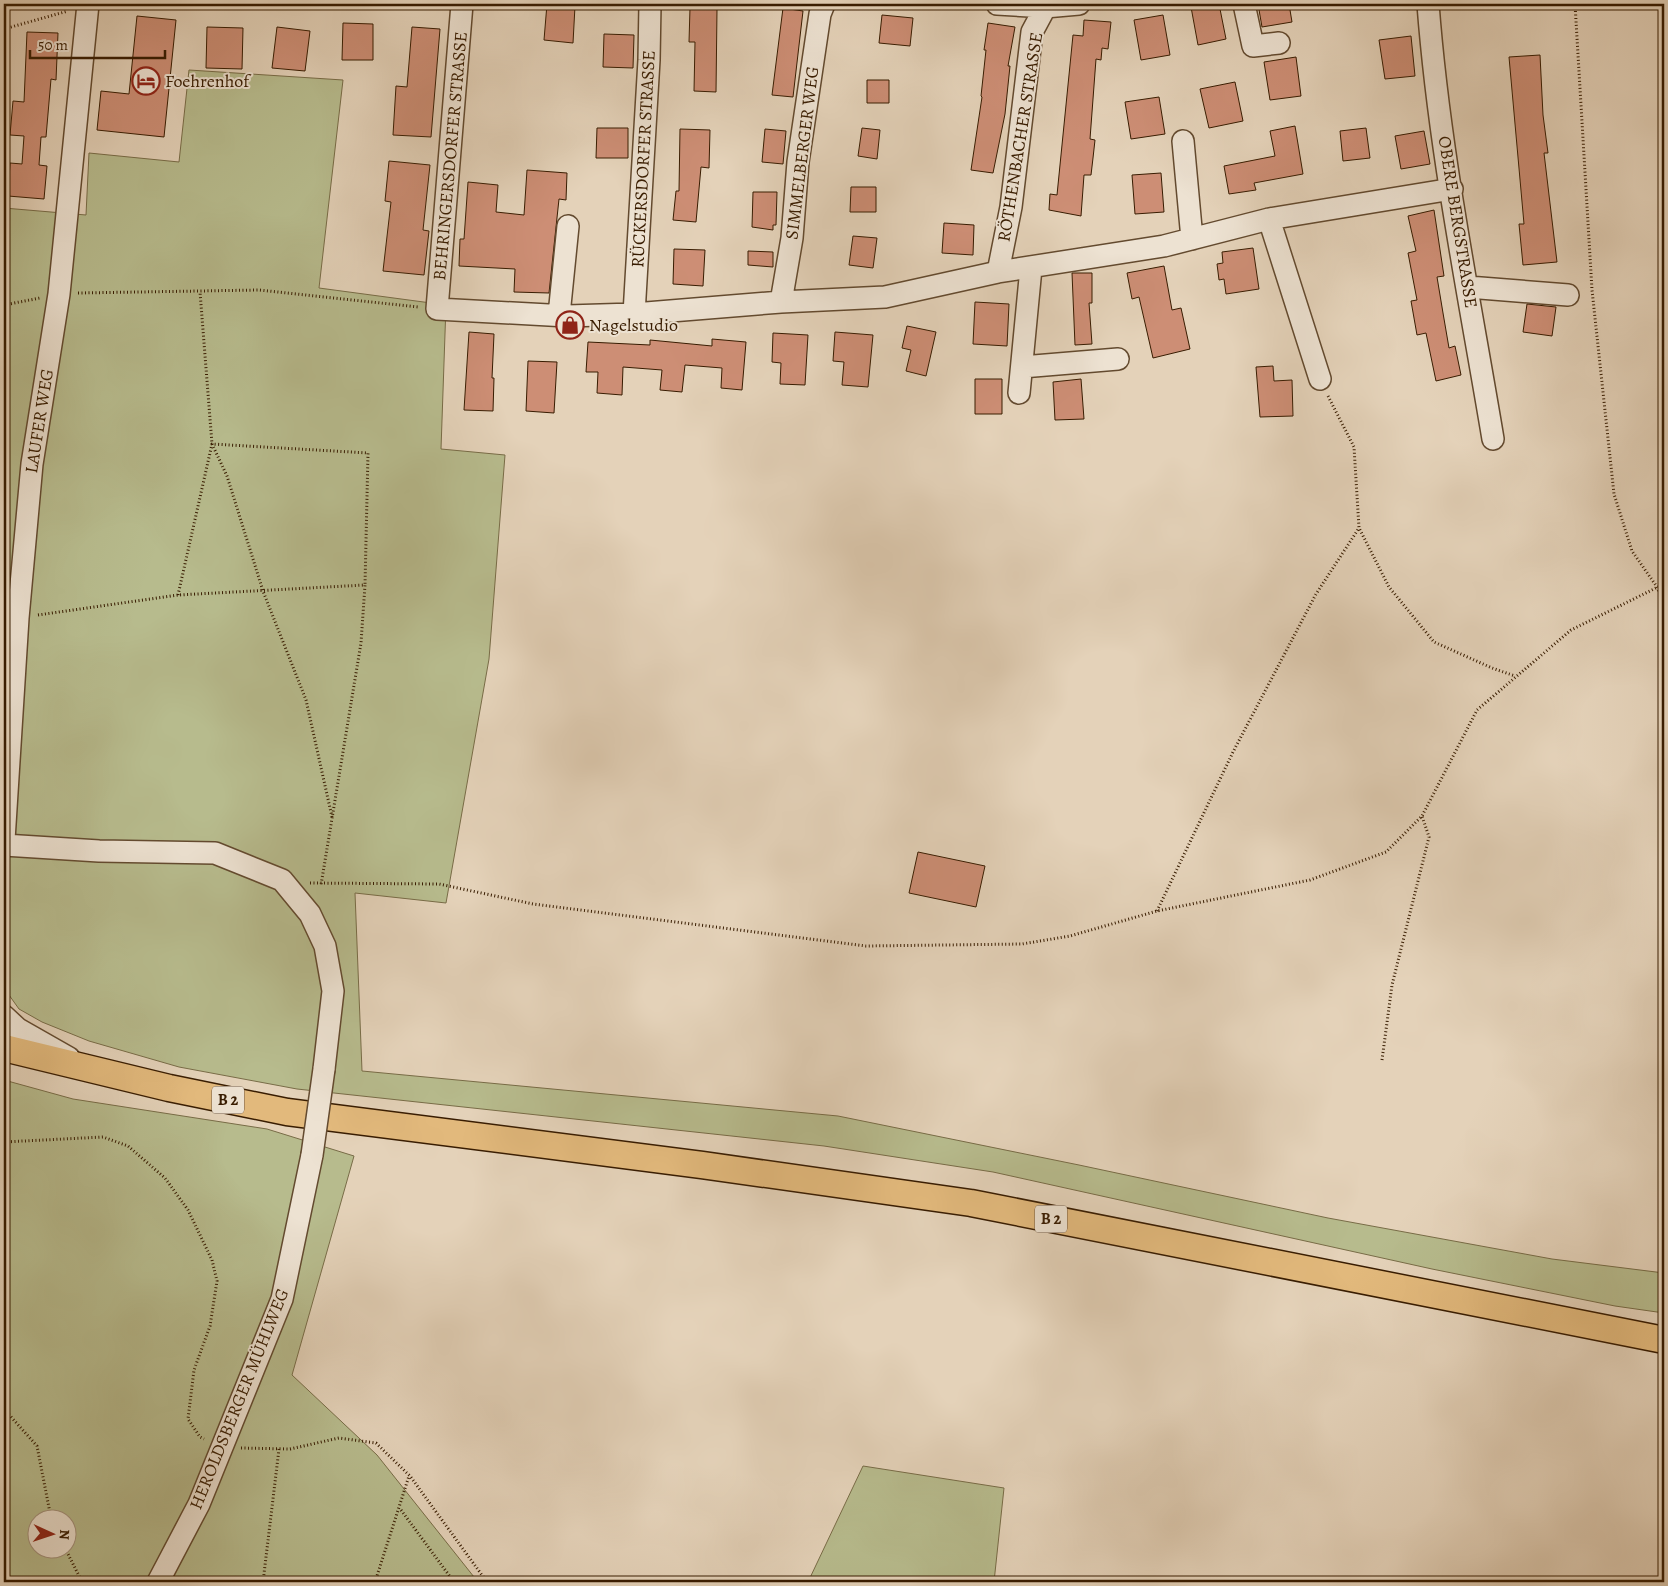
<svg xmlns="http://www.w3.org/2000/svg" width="1668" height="1586" viewBox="0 0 1668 1586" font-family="Alegreya,serif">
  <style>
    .green { fill: #b7bb8d; stroke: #786c47; fill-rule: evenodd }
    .building { fill: #cd8e75; stroke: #381c01 }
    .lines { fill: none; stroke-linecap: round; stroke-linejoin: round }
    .minor-casing { stroke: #634a2f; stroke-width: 24 }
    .major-casing { stroke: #381c01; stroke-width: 29 }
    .path { stroke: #381c01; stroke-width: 3; stroke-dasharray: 1 2.5; stroke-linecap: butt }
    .minor { stroke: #ede2d2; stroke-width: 21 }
    .major { stroke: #e2b97c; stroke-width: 26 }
    .minor-bridge-casing { stroke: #634a2f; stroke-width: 24; stroke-linecap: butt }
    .minor-bridge { stroke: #ede2d2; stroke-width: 21 }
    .labels { text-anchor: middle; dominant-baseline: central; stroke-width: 4; stroke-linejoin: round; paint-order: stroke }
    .shield { fill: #ede2d2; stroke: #6e5740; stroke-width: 1 }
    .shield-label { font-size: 16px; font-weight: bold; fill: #381c01 }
    .poi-label { font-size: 18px; fill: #381c01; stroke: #ede2d2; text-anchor: start }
    .street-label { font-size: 18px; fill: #381c01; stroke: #ede2d2 }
  </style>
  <rect width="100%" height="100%" fill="#e4d2b9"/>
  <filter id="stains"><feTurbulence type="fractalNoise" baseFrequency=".004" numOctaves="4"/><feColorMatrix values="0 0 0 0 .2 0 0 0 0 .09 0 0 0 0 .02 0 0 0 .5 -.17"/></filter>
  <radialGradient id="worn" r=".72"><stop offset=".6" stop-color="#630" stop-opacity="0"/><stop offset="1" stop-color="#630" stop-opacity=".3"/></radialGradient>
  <path class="green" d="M189,70l154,10 -24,208 127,17 -5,144 64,6 -16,204 -43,244 -91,-10 7,178 476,45 241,49 249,53 224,41 112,14v40l-49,-7 -183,-37 -439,-97 -169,-26 -527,-57 -118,-22 -90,-26 -47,-19 -23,-13 -15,-21v-780l82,7 3,-62 90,9z
    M4,1080l69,19 194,30 87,27 -62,219 85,80 101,127h-474zM38,1518h30v30h-30z
    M863,1466l141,22 -10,94h-186z"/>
  <path class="building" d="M547,4l28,2 -2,37 -29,-3z
    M1206,4h13l7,35 -28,6 -7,-38z
    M1258,4h31l3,18 -30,5z
    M690,8l27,1 -1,83 -22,-1 1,-49h-6z
    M783,8l20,3 -10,86 -21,-2z
    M882,15l31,3 -3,28 -31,-3z
    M1163,15l7,40 -29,5 -7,-40z
    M137,16l39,4 -12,117 -67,-7 4,-39 28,3z
    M1084,20l27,2 -3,27 -6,-1 -1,12 -5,-1 -6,80 5,1 -2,18 -2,17h-7l-3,41 -32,-6 1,-16 7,1 16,-160 10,1z
    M343,23l30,1v36h-31z
    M988,23l27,4 -7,39h2l-5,48 -12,59 -22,-3 11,-73 -1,-1 5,-46h-2z
    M207,27l36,1 -1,41 -36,-1z
    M277,27l33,4 -5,40 -33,-3z
    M412,27l28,2 -9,108 -38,-2 3,-49 11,1z
    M27,32l31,1 -2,47 -5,-1 -5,58h-5l-2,28 8,1 -3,33 -36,-3 2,-33 12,1 2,-28 -14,-1 3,-34 11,1z
    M604,34l30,1 -1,33 -30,-1z
    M1411,36l4,40 -30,3 -6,-39z
    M1540,55l3,60 5,38h-4l13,109 -34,3 -4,-41h5l-15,-167z
    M1296,57l5,39 -31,4 -6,-38z
    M867,80h22v23h-22z
    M1235,82l8,39 -34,7 -9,-39z
    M1159,97l6,37 -34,5 -6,-37z
    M1295,126l8,48 -49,9 2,7 -27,4 -5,-28 51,-10 -5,-25z
    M597,128h31v30h-32z
    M862,128l18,2 -3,29 -19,-3z
    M1366,128l4,30 -27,3 -3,-30z
    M680,129l30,1 -1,38 -8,-1 -5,55 -23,-2 3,-29h3z
    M765,129l21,2 -3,33 -21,-2z
    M1424,131l6,33 -29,5 -6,-33z
    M389,161l41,4 -7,65 6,1 -5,44 -41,-4 8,-69 -6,-1z
    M527,170l40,3 -1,27 -7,-1 -10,94 -35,-1 1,-23 -56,-3 1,-27h4l4,-57 30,3 -2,27 28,3z
    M1161,173l3,39 -29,2 -3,-39z
    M851,187h25v25h-26z
    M753,192h24l-1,33h-3v5l-21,-3z
    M1434,210l10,66 -7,1 6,36 6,35 6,-2 6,29 -25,6 -10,-48 -9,2 -6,-34 6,-1 -9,-47 8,-2 -8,-35z
    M944,223l30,2 -1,30 -31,-2z
    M853,236l24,2 -4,30 -24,-3z
    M1253,248l6,41 -33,5 -2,-15 -5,1 -2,-16 6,-1 -1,-11z
    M674,249l31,1 -2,36 -30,-2z
    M748,251l25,1v15l-25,-2z
    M1164,266l8,44 9,-2 9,41 -37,9 -14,-61 -7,2 -5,-26z
    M1072,273h20v30h-3l3,41 -17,1z
    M975,302l34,2 -2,42 -34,-2z
    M1527,304l29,3 -4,29 -29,-4z
    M907,326l29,6 -10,44 -20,-5 5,-21 -9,-2z
    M469,332l25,2 -2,44h2l-1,33 -29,-1z
    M835,332l38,3 -5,52 -26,-2 2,-23 -11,-1z
    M773,333l35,2 -3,50 -25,-1 1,-21 -9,-1z
    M712,339l34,3 -4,48 -21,-2 1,-20 -37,-3 -3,27 -22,-2 2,-20 -39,-3 -1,28 -25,-2 1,-21h-12l2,-30 62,3v-5l62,6z
    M528,361l29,1 -3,51 -28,-2z
    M1273,366l1,15 18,-1 1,36 -33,1 -4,-50z
    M975,379h27v35h-27z
    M1081,379l3,40 -29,1 -2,-38z
    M918,852l67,14 -9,41 -67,-14z"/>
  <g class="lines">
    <g class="minor-casing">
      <path id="minor" d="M462,4l-25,305 130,7 67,-2 147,-12 104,-5 113,-25 166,-26 105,-27 183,-30
        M997,4l48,3 34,-3
        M1244,4l9,42 26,-3
        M1428,4c11,146 41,291 65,435
        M1183,141l9,98
        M1269,219l51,160
        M998,272l13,-65 21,-175 15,-28
        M1468,287l100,8
        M781,302l11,-64 6,-76 22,-148 4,-10
        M634,314l15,-254 1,-56
        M559,315l9,-89
        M1022,367l96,-8
        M1019,393l12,-125
        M4,840l14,-222 14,-154 27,-170 29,-290
        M4,845l95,6 116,2 67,27 28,34 15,32 8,45 -9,78
        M4,1016l14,13 51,29
        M158,1582l41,-78 83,-205 30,-144"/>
    </g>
    <g class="major-casing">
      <path id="major" d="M4,1048l165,40 118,24 415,53 269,38 693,137"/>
    </g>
    <path class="path" d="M1575,4l17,286 22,204 18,57 25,36 7,18
      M4,29l64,-18
      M78,293l181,-3 159,17
      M4,305l36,-7
      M1328,396l26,51 5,81 30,59 45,55 58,26 23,8
      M178,595l34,-151 -12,-152
      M38,615l140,-20 187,-10 -4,58 -40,242
      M332,817l-26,-117 -43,-109 -36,-115 -15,-32 156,9 -3,132
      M310,883l129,1 94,20 333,42 156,-2 48,-8 87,-25 153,-31 76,-28 36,-36 55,-106 94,-80 93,-46
      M1157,911l76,-159 83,-158 43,-66
      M1382,1060l10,-75 37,-148 -7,-21
      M4,1142l99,-5 25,9 37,32 23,32 24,50 5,21 -7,45 -16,44 -6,49 12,18 4,2
      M4,1409l33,37 14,72
      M241,1448l49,1 49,-11 37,5 34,33 77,106
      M401,1510l53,72
      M65,1548l17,34
      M263,1582l16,-133
      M375,1582l34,-106"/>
    <use href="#minor" class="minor"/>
    <use href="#major" class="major"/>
    <g class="minor-bridge-casing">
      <path id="minor-bridge" d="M312,1155l12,-86"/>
    </g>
    <use href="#minor-bridge" class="minor-bridge"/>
  </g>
  <defs>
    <g id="hotel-ring" transform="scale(1.4375)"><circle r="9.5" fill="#ede2d2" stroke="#8f2418" stroke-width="1.5"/><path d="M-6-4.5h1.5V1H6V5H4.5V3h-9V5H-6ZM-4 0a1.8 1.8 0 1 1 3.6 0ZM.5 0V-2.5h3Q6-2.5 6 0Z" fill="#8f2418"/></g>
    <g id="shop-ring" transform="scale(1.4375)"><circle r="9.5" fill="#ede2d2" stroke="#8f2418" stroke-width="1.5"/><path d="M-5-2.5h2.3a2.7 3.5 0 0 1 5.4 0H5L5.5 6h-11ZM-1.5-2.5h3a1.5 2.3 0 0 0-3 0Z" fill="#8f2418"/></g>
  </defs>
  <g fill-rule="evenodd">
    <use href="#hotel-ring" x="146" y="81"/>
    <use href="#shop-ring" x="570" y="325"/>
  </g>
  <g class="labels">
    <g class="shield">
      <rect x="212" y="1086.5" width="32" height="27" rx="4"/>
      <rect x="1035" y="1205.5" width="32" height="27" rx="4"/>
    </g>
    <g class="shield-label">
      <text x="228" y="1100">B 2</text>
      <text x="1051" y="1219">B 2</text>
    </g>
    <g class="poi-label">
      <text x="165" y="81">Foehrenhof</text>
      <text x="589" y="325">Nagelstudio</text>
    </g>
    <g class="street-label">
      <text transform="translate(1020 137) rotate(-81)">RÖTHENBACHER STRASSE</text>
      <text transform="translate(802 153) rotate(-83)">SIMMELBERGER WEG</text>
      <text transform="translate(450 156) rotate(-85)">BEHRINGERSDORFER STRASSE</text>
      <text transform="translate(643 159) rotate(-87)">RÜCKERSDORFER STRASSE</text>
      <text transform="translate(1458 222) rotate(81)">OBERE BERGSTRASSE</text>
      <text transform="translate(39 421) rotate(-81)">LAUFER WEG</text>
      <text transform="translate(239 1399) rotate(-68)">HEROLDSBERGER MÜHLWEG</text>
    </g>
  </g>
  <rect width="1668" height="1586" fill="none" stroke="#e4d2b9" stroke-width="20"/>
  <rect x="5" y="5" width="1658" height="1576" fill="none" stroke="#381c01" stroke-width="2.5"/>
  <rect x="10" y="10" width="1648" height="1566" fill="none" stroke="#381c01"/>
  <g transform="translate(52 1534) rotate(93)"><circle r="24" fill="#ede2d2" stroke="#a5937e"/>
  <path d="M0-4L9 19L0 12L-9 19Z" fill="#8f2418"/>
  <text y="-8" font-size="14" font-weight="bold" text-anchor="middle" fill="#381c01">N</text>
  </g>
  <path d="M30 50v8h135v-8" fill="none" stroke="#381c01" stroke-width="2.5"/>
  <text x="38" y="50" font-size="15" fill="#381c01" stroke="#ede2d2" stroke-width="4" paint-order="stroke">50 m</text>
  <rect width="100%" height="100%" filter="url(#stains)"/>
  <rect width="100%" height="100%" fill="url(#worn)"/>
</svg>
